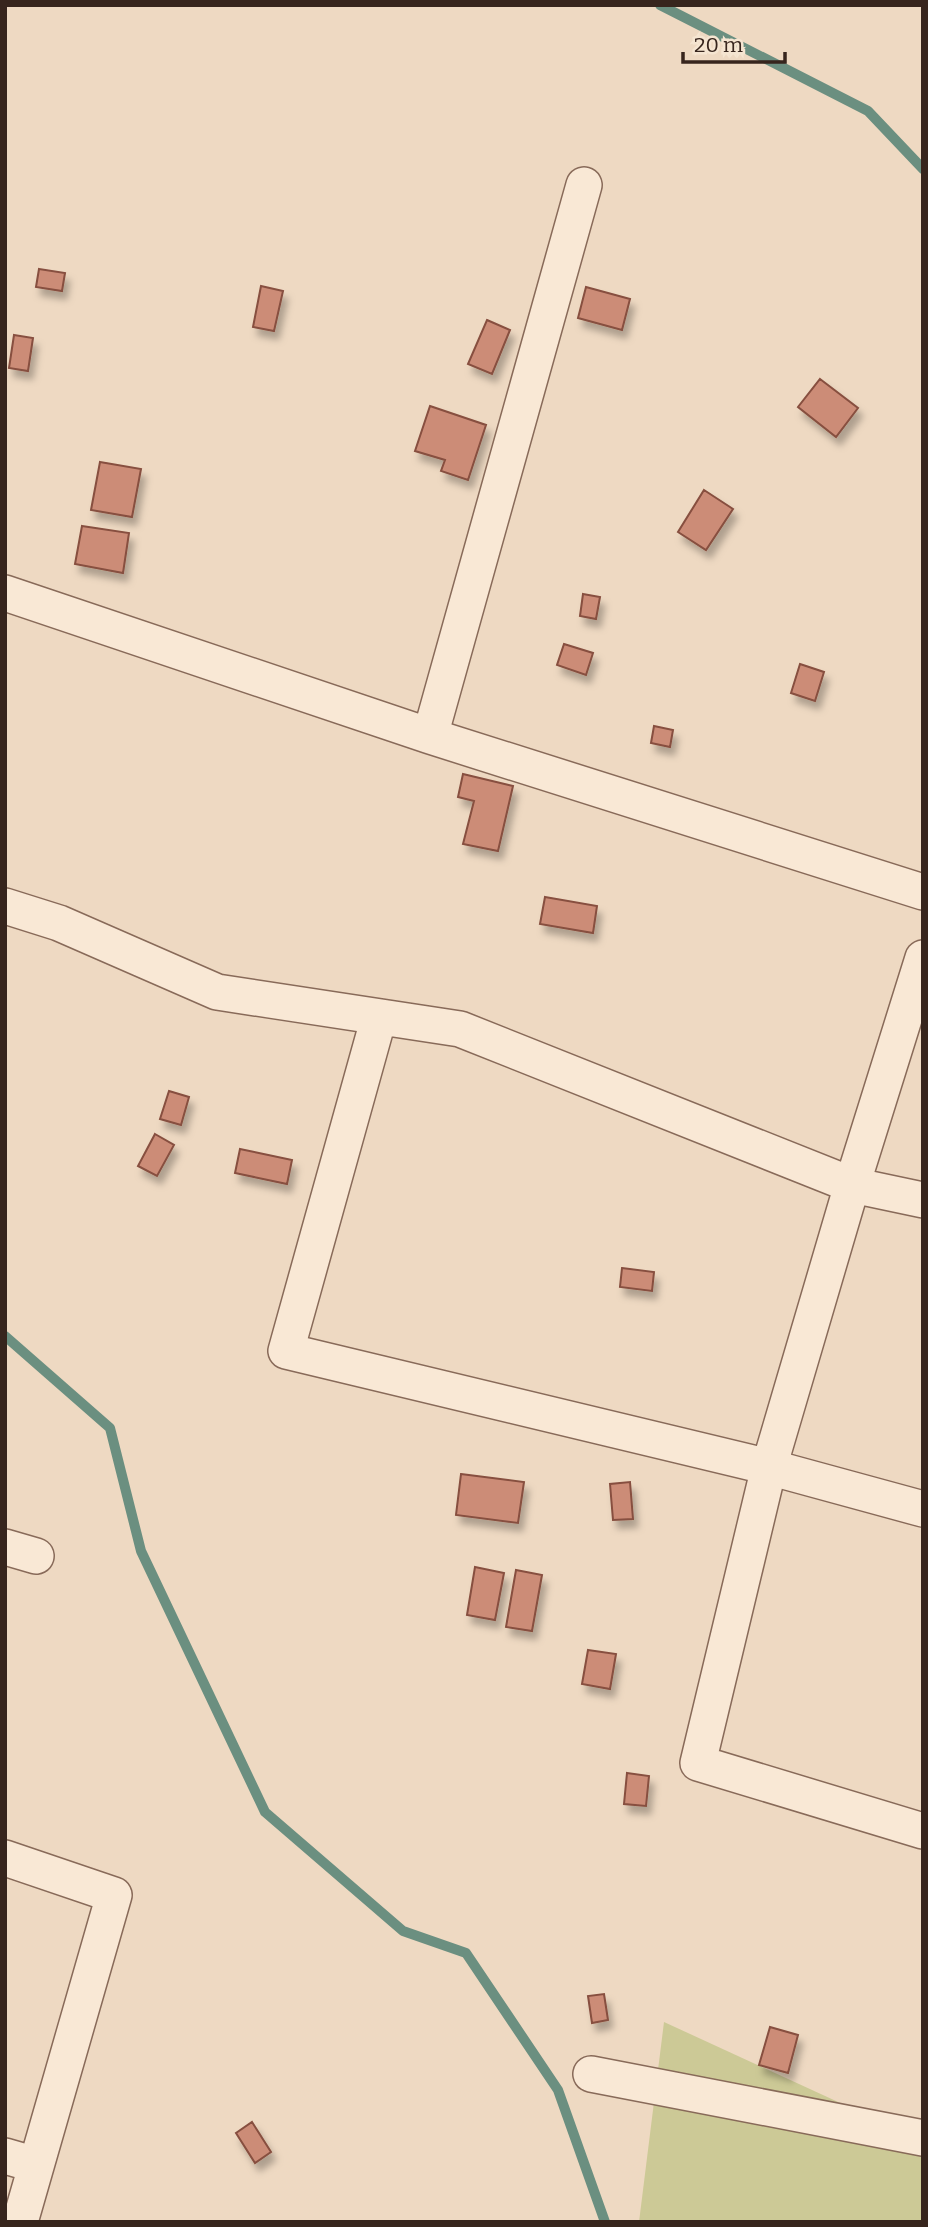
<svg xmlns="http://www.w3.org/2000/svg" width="928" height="2227" viewBox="0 0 928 2227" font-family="Bitter,serif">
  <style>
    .green { fill: #ccc996 }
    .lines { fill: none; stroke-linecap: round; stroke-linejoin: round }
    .stream { stroke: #6b8f80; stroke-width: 10 }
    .building { fill: #cc8c77; stroke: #874f3f; stroke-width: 2; filter: url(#shadow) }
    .minor-casing { stroke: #886a59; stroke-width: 38 }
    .minor { stroke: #f9e8d5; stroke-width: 35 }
  </style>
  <defs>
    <filter id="shadow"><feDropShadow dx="4.5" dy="8" stdDeviation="3.5" flood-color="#0004"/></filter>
  </defs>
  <rect width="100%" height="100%" fill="#eed9c2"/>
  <path class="green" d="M664,2022l259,119v81h-284z"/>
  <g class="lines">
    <path class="stream" d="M660,5l208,106 55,58
      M5,1336l105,92 31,123 124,261 138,119 63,22 92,137 47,132"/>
  </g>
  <path class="building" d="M39,269l26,4 -3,18 -26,-4z
    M261,286l22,5 -9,40 -21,-4z
    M586,287l44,12 -8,31 -44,-12z
    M487,320l23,10 -18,44 -24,-10z
    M14,335l19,3 -5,33 -19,-3z
    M820,379l38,29 -22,29 -38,-30z
    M430,406l56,19 -18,55 -27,-9 4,-11 -30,-9z
    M100,462l41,7 -9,48 -41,-7z
    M704,490l29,19 -27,41 -28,-18z
    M82,526l47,7 -6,40 -48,-9z
    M583,594l17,3 -4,22 -16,-3z
    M564,644l29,9 -7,22 -29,-10z
    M800,664l24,8 -9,29 -24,-8z
    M654,726l19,4 -3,17 -19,-4z
    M463,774l50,12 -15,65 -35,-7 11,-43 -16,-4z
    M545,897l52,9 -4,27 -53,-9z
    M169,1091l20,6 -8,28 -21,-6z
    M155,1134l19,11 -17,31 -19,-10z
    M240,1149l52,11 -5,24 -52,-11z
    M622,1268l32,4 -2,19 -32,-4z
    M461,1474l63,8 -6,41 -62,-8z
    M630,1482l3,37 -20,1 -3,-36z
    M475,1567l29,6 -9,47 -28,-5z
    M516,1570l26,5 -10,56 -26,-4z
    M588,1650l28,4 -6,35 -28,-5z
    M627,1773l22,3 -3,30 -22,-2z
    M604,1994l4,26 -16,3 -4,-27z
    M770,2027l28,8 -10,38 -29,-8z
    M252,2122l19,30 -16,11 -19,-30z"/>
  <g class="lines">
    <g class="minor-casing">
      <path id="minor" d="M5,593l425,143 493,156
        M430,736l154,-551
        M5,906l54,17 158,69 243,37 392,156 71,15
        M923,958l-71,227 -83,282 -71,296 225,68
        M379,1017l-93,334 483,116 154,42
        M5,1547l31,9
        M5,1858l109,37 -94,327
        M591,2074l332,64
        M5,2156l31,9"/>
    </g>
    <use href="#minor" class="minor"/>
  </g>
  <rect width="928" height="2227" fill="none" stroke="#37251d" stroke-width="14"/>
  <path d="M683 52v10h102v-10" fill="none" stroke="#37251d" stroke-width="3.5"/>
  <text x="694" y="52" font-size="21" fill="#37251d" stroke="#f5e5d1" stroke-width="5" paint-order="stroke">20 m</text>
</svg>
